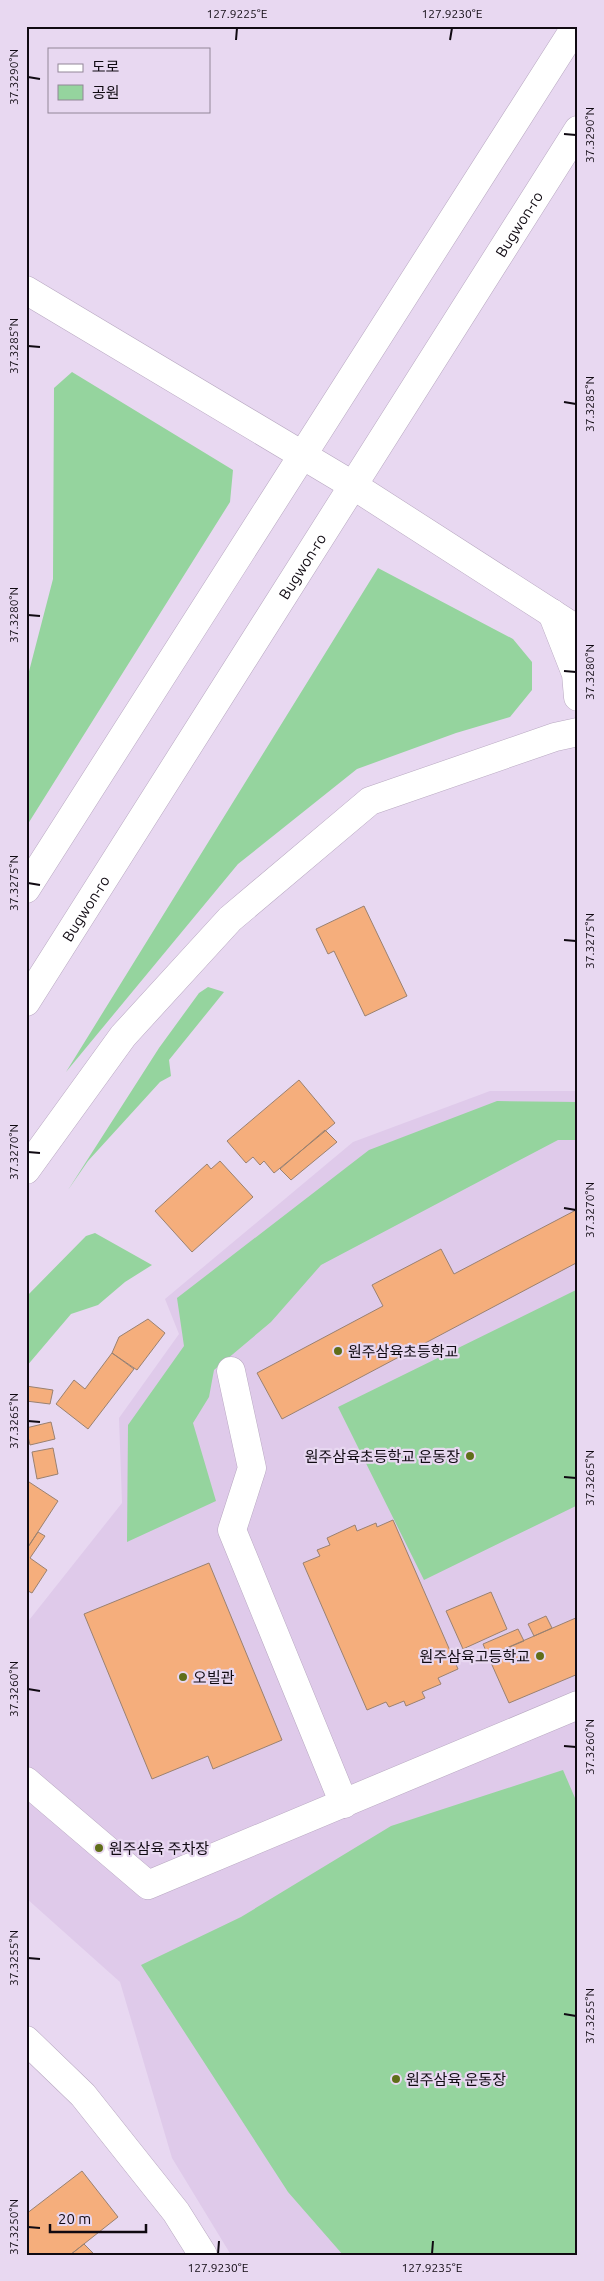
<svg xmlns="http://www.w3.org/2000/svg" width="604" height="2281" viewBox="0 0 604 2281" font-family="Ubuntu,'Noto Sans KR',sans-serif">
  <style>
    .built { fill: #dfcaea }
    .green { fill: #95d49e }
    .building { fill: #f5ae7c; stroke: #9a8170 }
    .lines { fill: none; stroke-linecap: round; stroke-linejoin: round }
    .minor-casing { stroke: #b8a8c1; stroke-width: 29 }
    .minor { stroke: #fff; stroke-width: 28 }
    .ticks { fill: none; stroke: #100a12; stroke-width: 2 }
    .poi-dot { fill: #606e19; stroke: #e8d8f1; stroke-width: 2 }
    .labels { text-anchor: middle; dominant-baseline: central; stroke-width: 4.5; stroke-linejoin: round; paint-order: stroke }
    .street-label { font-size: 15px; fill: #100a12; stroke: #e8d8f1 }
    .poi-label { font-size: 15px; fill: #100a12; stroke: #e8d8f1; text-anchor: start }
    .neatline { fill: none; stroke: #100a12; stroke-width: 2 }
    .ticks-label { font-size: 12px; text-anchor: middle; fill: #100a12 }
  </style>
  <rect width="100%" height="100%" fill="#e8d8f1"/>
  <path class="built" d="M490,1091h88v1164h-347l-59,-97 -52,-176 -94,-84v-274l96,-121 -3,-85 60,-84 -14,-35 188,-157z"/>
  <path class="green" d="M72,372l161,98 -3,32 -204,325v-144l27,-104 1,-191z
    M378,568l135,71 19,23v28l-22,27 -54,16 -99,36 -119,95 -172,208z
    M208,987l16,5 -55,68 2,16 -11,6 -72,79 -20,29 91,-142 40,-55z
    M497,1101l81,1v38h-20l-237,125 -50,57 -57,48 -5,27 -16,26 23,78 -89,41 1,-117 56,-79 -7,-48 192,-148z
    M95,1233l57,32 -27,17 -27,23 -27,9 -45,53v-70l60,-61z
    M578,1289v216l-154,75 -86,-173z
    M563,1770l15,35v450h-235l-55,-63 -147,-227 100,-48 150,-91z"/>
  <path class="building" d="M364,906l43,90 -42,20 -31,-65 -6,3 -12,-25z
    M299,1080l36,43 -61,50 -10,-12 -4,4 -7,-8 -7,6 -19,-22z
    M325,1130l12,12 -46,38 -11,-11z
    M220,1161l33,36 -61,55 -37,-41 52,-47 4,5z
    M578,1209v53l-296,157 -25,-46 126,-67 -11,-21 69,-36 13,25z
    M148,1319l17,14 -28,37 -25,-17 7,-16z
    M112,1353l22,16 -46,60 -32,-25 18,-24 11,9z
    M26,1386l27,4 -3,14 -24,-3z
    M51,1422l4,17 -25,6 -4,-17z
    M53,1448l5,26 -21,5 -5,-27z
    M26,1480l32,21 -32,49z
    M393,1520l65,149 -20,9 3,6 -19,8 3,6 -19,8 -2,-5 -15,6 -3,-5 -19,8 -64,-147 17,-7 -3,-6 13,-5 -3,-7 28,-13 2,6 19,-8 1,4z
    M38,1532l7,4 -15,22 17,12 -15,23 -6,-3v-40z
    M209,1563l73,177 -69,29 -5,-13 -56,23 -68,-165z
    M491,1592l16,37 -44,20 -17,-38z
    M546,1616l6,12 -18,8 -6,-12z
    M578,1617v57l-69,29 -21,-47z
    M518,1629l6,12 -36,15 -5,-12z
    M82,2171l36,46 -48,38h-44v-41z
    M84,2244l9,9 -23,2z"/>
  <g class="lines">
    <g class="minor-casing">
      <g id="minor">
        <path d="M26,290l328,196 224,144"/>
        <path d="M552,613l24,61 2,23"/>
        <path d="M26,889l550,-863"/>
        <path id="s1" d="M26,1002l552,-872"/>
        <path d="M26,1170l97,-134 107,-117 140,-118 185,-64 23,-5"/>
        <path d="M231,1371l21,97 -20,62 112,274"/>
        <path d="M26,1781l122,104 430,-180"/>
        <path d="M26,2040l57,55 93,117 27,43"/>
      </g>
    </g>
    <use href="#minor" class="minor"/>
  </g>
  <path class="ticks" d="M236,40l1,-12M450,40l2,-12M28,77l12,2M564,134l12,1M28,346l12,1M564,402l12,2M28,615l12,1M564,671l12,1M28,883l12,2M564,940l12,1M28,1152l12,1M564,1208l12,2M28,1421l12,1M564,1477l12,1M28,1689l12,2M564,1746l12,1M28,1958l12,1M564,2014l12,2M28,2227l12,1M218,2254l1,-13M432,2254l1,-13"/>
  <g class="poi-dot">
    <circle cx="338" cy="1351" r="5"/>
    <circle cx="470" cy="1456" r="5"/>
    <circle cx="540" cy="1656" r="5"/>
    <circle cx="183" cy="1677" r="5"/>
    <circle cx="99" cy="1848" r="5"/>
    <circle cx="396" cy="2079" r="5"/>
  </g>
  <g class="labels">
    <g class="street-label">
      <text stroke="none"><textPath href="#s1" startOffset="921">Bugwon-ro</textPath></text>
      <text stroke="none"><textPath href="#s1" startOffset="516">Bugwon-ro</textPath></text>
      <text stroke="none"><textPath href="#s1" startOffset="111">Bugwon-ro</textPath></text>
    </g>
    <g class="poi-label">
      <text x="348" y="1351">원주삼육초등학교</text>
      <text x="460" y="1456" text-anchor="end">원주삼육초등학교 운동장</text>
      <text x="530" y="1656" text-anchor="end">원주삼육고등학교</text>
      <text x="193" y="1677">오빌관</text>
      <text x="109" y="1848">원주삼육 주차장</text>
      <text x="406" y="2079">원주삼육 운동장</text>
    </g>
  </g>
  <rect width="604" height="2281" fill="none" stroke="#e8d8f1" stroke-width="55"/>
  <rect x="48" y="48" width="162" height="65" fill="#e8d8f1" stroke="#928698"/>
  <rect x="58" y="64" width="25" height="8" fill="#ffffff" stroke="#928698"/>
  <text x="92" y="72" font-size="15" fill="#100a12">도로</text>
  <rect x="58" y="85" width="25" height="15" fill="#95d49e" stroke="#928698"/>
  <text x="92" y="98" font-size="15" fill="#100a12">공원</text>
  <path d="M50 2224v8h96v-8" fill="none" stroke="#100a12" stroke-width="2.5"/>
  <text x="58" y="2224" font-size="15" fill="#100a12" stroke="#e8d8f1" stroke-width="4" paint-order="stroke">20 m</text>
  <rect x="28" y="28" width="548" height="2226" class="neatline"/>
  <g class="ticks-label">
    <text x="237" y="18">127.9225°E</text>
    <text x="452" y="18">127.9230°E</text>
    <text transform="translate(14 77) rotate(-90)" y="4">37.3290°N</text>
    <text transform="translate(590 135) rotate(-90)" y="4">37.3290°N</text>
    <text transform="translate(14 346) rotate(-90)" y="4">37.3285°N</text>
    <text transform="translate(590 404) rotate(-90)" y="4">37.3285°N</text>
    <text transform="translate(14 615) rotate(-90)" y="4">37.3280°N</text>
    <text transform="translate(590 672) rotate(-90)" y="4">37.3280°N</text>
    <text transform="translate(14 883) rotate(-90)" y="4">37.3275°N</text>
    <text transform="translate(590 941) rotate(-90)" y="4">37.3275°N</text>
    <text transform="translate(14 1152) rotate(-90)" y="4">37.3270°N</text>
    <text transform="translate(590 1210) rotate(-90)" y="4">37.3270°N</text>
    <text transform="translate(14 1421) rotate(-90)" y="4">37.3265°N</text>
    <text transform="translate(590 1478) rotate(-90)" y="4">37.3265°N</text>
    <text transform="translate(14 1689) rotate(-90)" y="4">37.3260°N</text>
    <text transform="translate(590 1747) rotate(-90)" y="4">37.3260°N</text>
    <text transform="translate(14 1958) rotate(-90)" y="4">37.3255°N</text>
    <text transform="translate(590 2016) rotate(-90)" y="4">37.3255°N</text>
    <text transform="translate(14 2227) rotate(-90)" y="4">37.3250°N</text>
    <text x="218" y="2272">127.9230°E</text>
    <text x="432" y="2272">127.9235°E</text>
  </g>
</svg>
